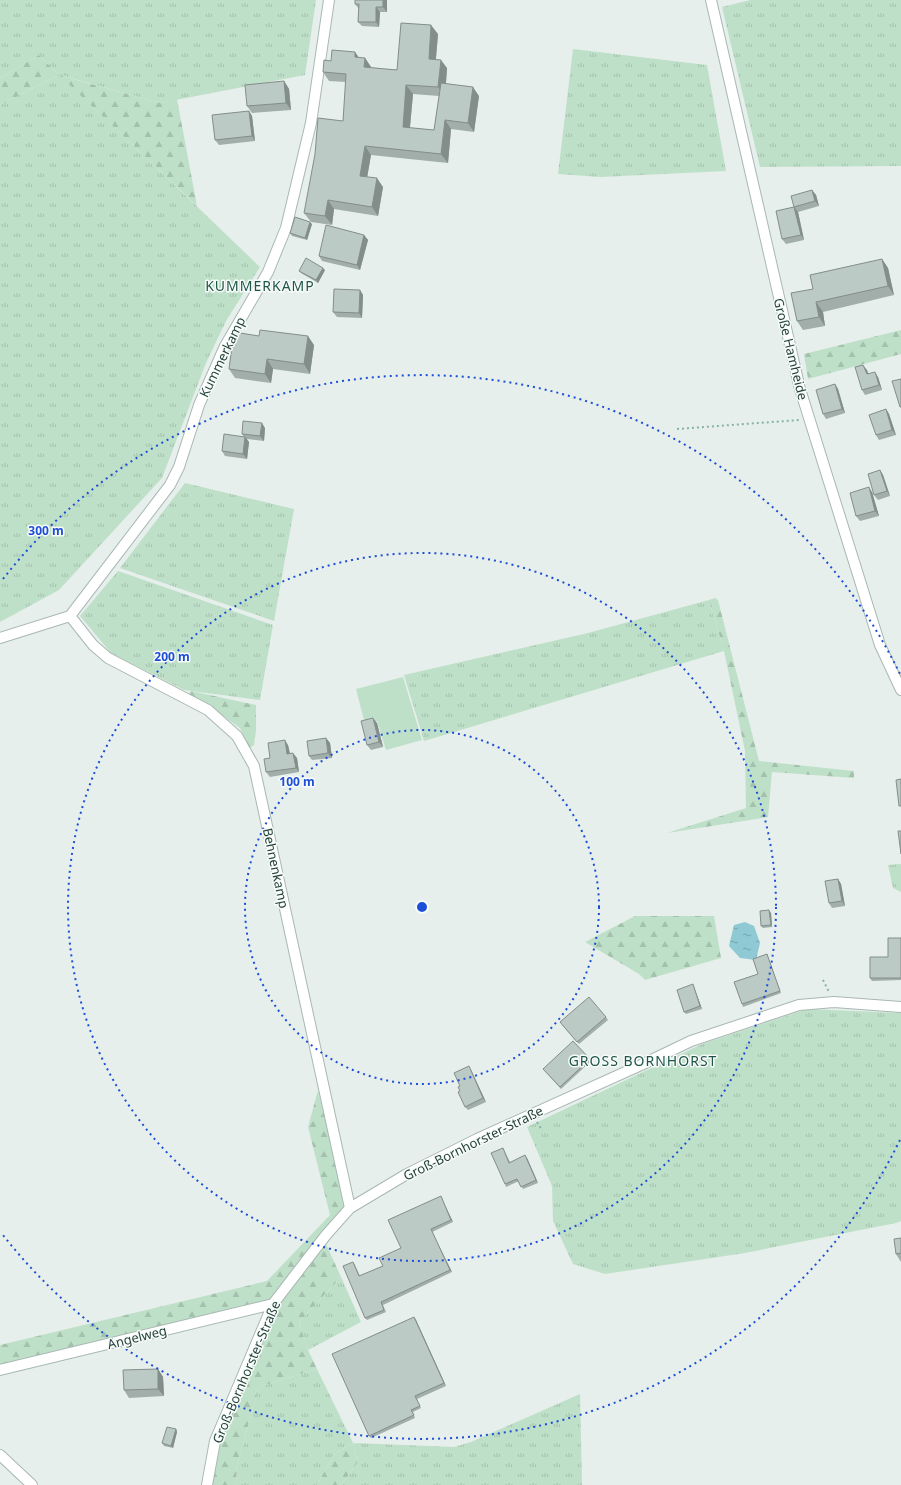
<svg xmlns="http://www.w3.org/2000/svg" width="901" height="1485" viewBox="0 0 901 1485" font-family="'Noto Sans',sans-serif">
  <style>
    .grass { fill: url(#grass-tufts) }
    .forest { fill: url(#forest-firs) }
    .garden { fill: #bfe0c8 }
    .water { fill: url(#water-ripples) }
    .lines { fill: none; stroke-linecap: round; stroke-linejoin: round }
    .street-casing { stroke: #a8b8b2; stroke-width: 12 }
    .path { stroke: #86b3a5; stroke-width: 2; stroke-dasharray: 2 3; stroke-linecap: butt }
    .street { stroke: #fff; stroke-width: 10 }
    .wall { fill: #a1aea9; fill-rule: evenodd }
    .shaded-wall { fill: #838d89 }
    .building { fill: #bbcac4; stroke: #838d89 }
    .ring { fill: none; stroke: #1d4ed8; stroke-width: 2; stroke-dasharray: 2 4 }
    .labels { text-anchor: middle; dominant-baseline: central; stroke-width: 3; stroke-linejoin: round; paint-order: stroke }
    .street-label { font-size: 13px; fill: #24423a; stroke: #f7fbf9 }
    .neighbourhood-label { font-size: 14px; letter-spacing: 1px; fill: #1f5548; stroke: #f7fbf9 }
    .centre { fill: #1d4ed8; stroke: #f7fbf9; stroke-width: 2 }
    .ring-label { font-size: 12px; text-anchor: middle; font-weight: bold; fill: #1d4ed8; stroke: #f7fbf9; stroke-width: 3; stroke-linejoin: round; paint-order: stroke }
  </style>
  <defs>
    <pattern id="grass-tufts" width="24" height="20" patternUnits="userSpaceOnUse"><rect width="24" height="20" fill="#bfe0c8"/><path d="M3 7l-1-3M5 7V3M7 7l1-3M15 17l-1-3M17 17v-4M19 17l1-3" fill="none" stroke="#a4c1ad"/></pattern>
    <pattern id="forest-firs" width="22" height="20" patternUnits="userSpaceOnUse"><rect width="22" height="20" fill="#bfe0c8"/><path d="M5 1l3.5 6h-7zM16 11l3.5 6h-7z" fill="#a4c1ad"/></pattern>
    <pattern id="water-ripples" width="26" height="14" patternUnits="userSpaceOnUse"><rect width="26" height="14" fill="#8ec9d4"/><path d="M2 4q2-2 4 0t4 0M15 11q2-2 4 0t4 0" fill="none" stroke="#74a5ad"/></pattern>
  </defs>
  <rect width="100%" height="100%" fill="#e6efeb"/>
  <path class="grass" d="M0,0h316l-11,75 -145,28 -100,-28 200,192 -34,54 -20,42 -44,115 -103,112 -59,32v-517l59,-30 -20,-20 -39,23z
    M750,0h151v166l-141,1 -38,-160z
    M573,49l134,16 19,106 -125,6 -43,-3z
    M185,483l109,26 -20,112 -154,-53z
    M118,571l155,54 -13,75 -76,-10 -73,-37 -31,-37z
    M709,600l15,51 -300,90 -20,-66 184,-42z
    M901,864v28l-8,-4 -5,-23z
    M807,1009l94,4v208l-5,2 -151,30 -140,21 -32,-10 -20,-43 -1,-35 -25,-59 175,-83z
    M341,1277l20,45 -53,28 -9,-28z
    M317,1369l36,74 101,4 17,-5 109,-48 2,91h-241l17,-23 -5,-19 -19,11 -17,31h-81l1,-20 22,-78z"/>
  <path class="forest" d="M39,55l20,20 101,28 17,-4 20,107 -138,-131 -59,30v-27z
    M901,330v24l-93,25 -4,-25z
    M715,598l3,2 41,161 95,10v7l-82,-6 -4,45 -101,16 79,-25 -1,-57 -21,-100 -15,-51z
    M191,691l65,14v25l-2,15 -5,3 -9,-20 -29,-21 -24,-11z
    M635,916h79l7,42 -76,22 -6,-6 -54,-32z
    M318,1090l28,117 -74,93 -272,67v-22l267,-64 63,-66 -22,-88z
    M326,1244l15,33 -42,45 9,28 9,19 -58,18 -22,78 -1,20h-24l9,-46 56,-135z
    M353,1443l5,19 -17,23h-24l17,-31z"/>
  <path class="garden" d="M403,677l19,63 -36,10 -9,-29 -12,3 -9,-35z"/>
  <path class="water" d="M745,922l9,4 6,17 -4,17 -16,-2 -11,-12 5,-21z"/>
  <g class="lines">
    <g class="street-casing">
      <path id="street" d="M711,0l89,389 80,256 21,45
        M70,616l23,29 15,13 100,52 29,26 17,30 96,442
        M0,638l70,-22 100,-131 9,-18 20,-62 26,-59 43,-74 18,-44 25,-105 18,-123
        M0,1370l273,-66
        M0,1455l32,30
        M207,1485l8,-44 58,-137 53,-69 24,-27 57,-34 70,-35 164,-74 50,-24 108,-36 35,-3 67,5"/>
    </g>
    <path class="path" d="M677,429l122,-9
      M823,980l6,12
      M537,1122l5,8"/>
    <use href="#street" class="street"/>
  </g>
  <path class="wall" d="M387,0v12h-7l-1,15 -17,-1 -4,-4 1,-13 -4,-5z
    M438,34l-2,25 11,9 -1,15 33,13 -5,36 -23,-3 -3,34 -77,-8 -4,22 16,10 -5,29 -44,-7 -2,16 -21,-3 -7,-9 39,-92 3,-39 -17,-1 -6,-9 8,-11 24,-9 4,6h6l6,9v1l26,2zM413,94l26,2 -5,34 -24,-2z
    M284,81l5,8 2,21 -39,3 -5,-7z
    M249,111l3,5 3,25 -36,4 -4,-5z
    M812,190l4,5 3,11 -21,6 6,28 -18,4 -4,-5 12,-32z
    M312,224l-5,16 -15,-4 -2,-3z
    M364,235l4,5 -8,30 -38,-9 -3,-5z
    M882,259l6,9 6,27 -71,17 2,14 -22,4 -6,-9 16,-32z
    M325,270l-7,13 -17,-10 -2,-2z
    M360,290l3,5 -1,23 -25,-1 -4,-5z
    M314,345l-4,29 -37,-5 -2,14 -36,-5 -6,-9z
    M867,370l1,4 10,3 4,13 -17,5 -3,-5z
    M835,384l3,5 7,24 -19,6 -3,-5z
    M886,409l3,5 7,21 -17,5 -3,-5z
    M265,428l-1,13 -17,-2 2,3 -2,17 -22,-3 -3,-5 22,-14 -2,-3z
    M880,470l3,5 7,21 -12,4 -4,-5z
    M872,492l7,24 -19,5 -4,-5z
    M377,723l6,24 -12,3 -4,-5z
    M326,738l4,5 2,15 -20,2 -3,-4z
    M288,745l2,9 7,4 2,14 -29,5 -4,-5 4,-14z
    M838,879l3,5 4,22 -13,2 -3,-5z
    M771,913l1,14 -9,1 -2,-2z
    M901,938v42l-29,1 -2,-3 18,-21z
    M767,954l1,3 13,36 -38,14 -1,-3 16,-30z
    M694,987l8,22 -16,5 -2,-2z
    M606,1017l2,3 -29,24 -17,-19z
    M590,1059l1,2 -30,28 -18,-20z
    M471,1070l15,32 -18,8 -3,-3 -5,-16v-5z
    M503,1148l7,14 17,-4 11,25 -15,6 -4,-8 -13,6 -1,-3z
    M442,1199l11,23 -21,10 20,40 -69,33 3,7 -19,8 -2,-2 -12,-56 2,3 5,11 23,-10 18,-18z
    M901,1238v24l-5,-8z
    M414,1317l2,3 30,66 -29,13 4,9 -8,4 2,6 -44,20 -2,-2z
    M158,1369l5,8 1,19 -35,2 -5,-8z
    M176,1429l1,3 -4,16 -9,-2 -2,-3z"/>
  <path class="shaded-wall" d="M383,0h4v12l-4,-5z
    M376,7l4,5 -1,15 -3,-5z
    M431,25l7,9 -3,34 -6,-9z
    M355,52l6,9 -6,-4z
    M365,58l6,9 -1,9 -6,-9z
    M441,60l6,8 -2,28 -7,-9z
    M284,81l5,8 2,21 -5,-7z
    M406,85l7,9 -4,42 -6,-9z
    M473,87l6,9 -5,36 -6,-9z
    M249,111l3,5 3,25 -3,-5z
    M445,120l6,9 -3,34 -7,-9z
    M365,146l6,9 -5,29 -6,-8z
    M377,178l6,9 -5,29 -6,-9z
    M812,190l4,5 3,11 -4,-5z
    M328,200l6,9 -2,16 -7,-9z
    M794,207l4,5 6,28 -3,-5z
    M310,222l2,2 -5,16 -2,-2z
    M364,235l4,5 -8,30 -3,-5z
    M882,259l6,9 6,27 -6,-9z
    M323,268l2,2 -7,13 -2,-3z
    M360,290l3,5 -1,23 -3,-5z
    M816,302l7,10 2,14 -6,-9z
    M308,336l6,9 -4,29 -6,-10z
    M267,359l6,10 -2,14 -6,-9z
    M863,365l4,5 3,9 -3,-5z
    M875,372l3,5 4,13 -3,-5z
    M835,384l3,5 7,24 -3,-4z
    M886,409l3,5 7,21 -4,-5z
    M262,423l3,5 -1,13 -4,-5z
    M245,437l4,5 -2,17 -4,-5z
    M880,470l3,5 7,21 -3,-5z
    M869,487l3,5 7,24 -4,-5z
    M373,718l4,5 6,24 -4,-5z
    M326,738l4,5 2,15 -4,-5z
    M285,740l3,5 3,14 -4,-5z
    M293,753l4,5 2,14 -3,-4z
    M838,879l3,5 4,22 -3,-5z
    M769,910l2,3 1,14 -1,-2z
    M693,984l1,3 8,22 -2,-3z
    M469,1066l2,4 15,32 -3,-4z
    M525,1155l2,3 11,25 -2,-3z
    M441,1196l1,3 11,23 -2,-2z
    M431,1229l1,3 20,40 -2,-2z
    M414,1317l2,3 30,66 -2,-3z
    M158,1369l5,8 1,19 -6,-7z
    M176,1429l1,3 -4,16 -2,-2z"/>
  <path class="building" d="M355,0h28v7h-7v15h-18l1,-18h-4z
    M401,23l30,2 -2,34 12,1 -3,27 -32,-2 -3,42 31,3 7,-47 32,4 -5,36 -23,-3 -4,34 -76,-8 -5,30 17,2 -5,29 -44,-7 -3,16 -21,-3 11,-59 3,-36 25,3 3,-47 -23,-2 1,-12 7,1 1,-11 23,2v5l10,1 -1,9 33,3z
    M284,81l2,22 -39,3 -2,-21z
    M249,111l3,25 -37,4 -3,-25z
    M812,190l3,11 -21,6 -3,-11z
    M794,207l7,28 -19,4 -6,-28z
    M295,217l15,5 -5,16 -15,-5z
    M326,225l38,10 -7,30 -38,-9z
    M306,258l17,10 -7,12 -17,-9z
    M882,259l6,27 -72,16 3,15 -22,4 -6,-28 22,-4 -3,-14z
    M334,289l26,1 -1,23 -26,-1z
    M260,330l48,6 -4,28 -37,-5 -2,15 -36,-5 5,-37 25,4z
    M863,365l4,9 8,-2 4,13 -17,5 -7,-23z
    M901,379v28h-1l-8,-26z
    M835,384l7,25 -19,5 -7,-24z
    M886,409l6,21 -16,5 -7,-20z
    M243,421l19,2 -2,13 -18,-2z
    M224,434l21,3 -2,17 -21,-3z
    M880,470l7,21 -13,4 -6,-21z
    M869,487l6,24 -19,5 -6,-23z
    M373,718l6,24 -12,3 -6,-24z
    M326,738l2,15 -19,3 -2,-15z
    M285,740l2,14 6,-1 3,15 -30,4 -2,-13 6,-1 -2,-15z
    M901,779v27h-2l-3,-26z
    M898,831h3v23z
    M838,879l4,22 -13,2 -4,-22z
    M769,910l2,15 -10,1 -1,-15z
    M888,938h13v40h-31v-21h18z
    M767,954l13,37 -38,13 -8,-22 24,-8 -5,-15z
    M693,984l7,22 -16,6 -7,-22z
    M589,997l17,20 -29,25 -17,-20z
    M573,1041l17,18 -30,28 -17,-18z
    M469,1066l14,32 -18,9 -7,-15 2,-1 -2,-4 2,-1 -6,-13z
    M503,1148l6,15 16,-8 11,25 -15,7 -4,-8 -12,5 -14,-31z
    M441,1196l10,24 -20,9 19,41 -69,32 3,8 -19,8 -22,-52 10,-4 6,14 24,-10 -4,-8 22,-10 -13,-28z
    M901,1238v15l-5,1 -2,-15z
    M414,1317l30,66 -29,13 5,10 -9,4 3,5 -45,21 -37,-82z
    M158,1369v20l-34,1 -1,-20z
    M167,1427l9,2 -5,17 -9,-3z"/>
  <g class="ring">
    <circle cx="422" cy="907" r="177"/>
    <circle cx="422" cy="907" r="354"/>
    <path d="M900 1140A532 532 0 0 1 3 1235M3 579A532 532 0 0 1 900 674"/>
  </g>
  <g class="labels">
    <g class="street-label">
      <text transform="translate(791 349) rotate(76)">Große Hamheide</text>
      <text transform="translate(222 357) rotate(-64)">Kummerkamp</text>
      <text transform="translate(276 868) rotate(78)">Behnenkamp</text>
      <text transform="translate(473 1143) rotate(-26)">Groß-Bornhorster-Straße</text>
      <text transform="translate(137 1337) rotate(-14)">Angelweg</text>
      <text transform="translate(246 1372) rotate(-67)">Groß-Bornhorster-Straße</text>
    </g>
    <g class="neighbourhood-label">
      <text x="260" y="285">KUMMERKAMP</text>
      <text x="643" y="1060">GROSS BORNHORST</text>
    </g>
  </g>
  <circle cx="422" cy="907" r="6" class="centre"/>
  <g class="ring-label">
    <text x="46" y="535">300 m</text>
    <text x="172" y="661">200 m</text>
    <text x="297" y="786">100 m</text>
  </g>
</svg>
